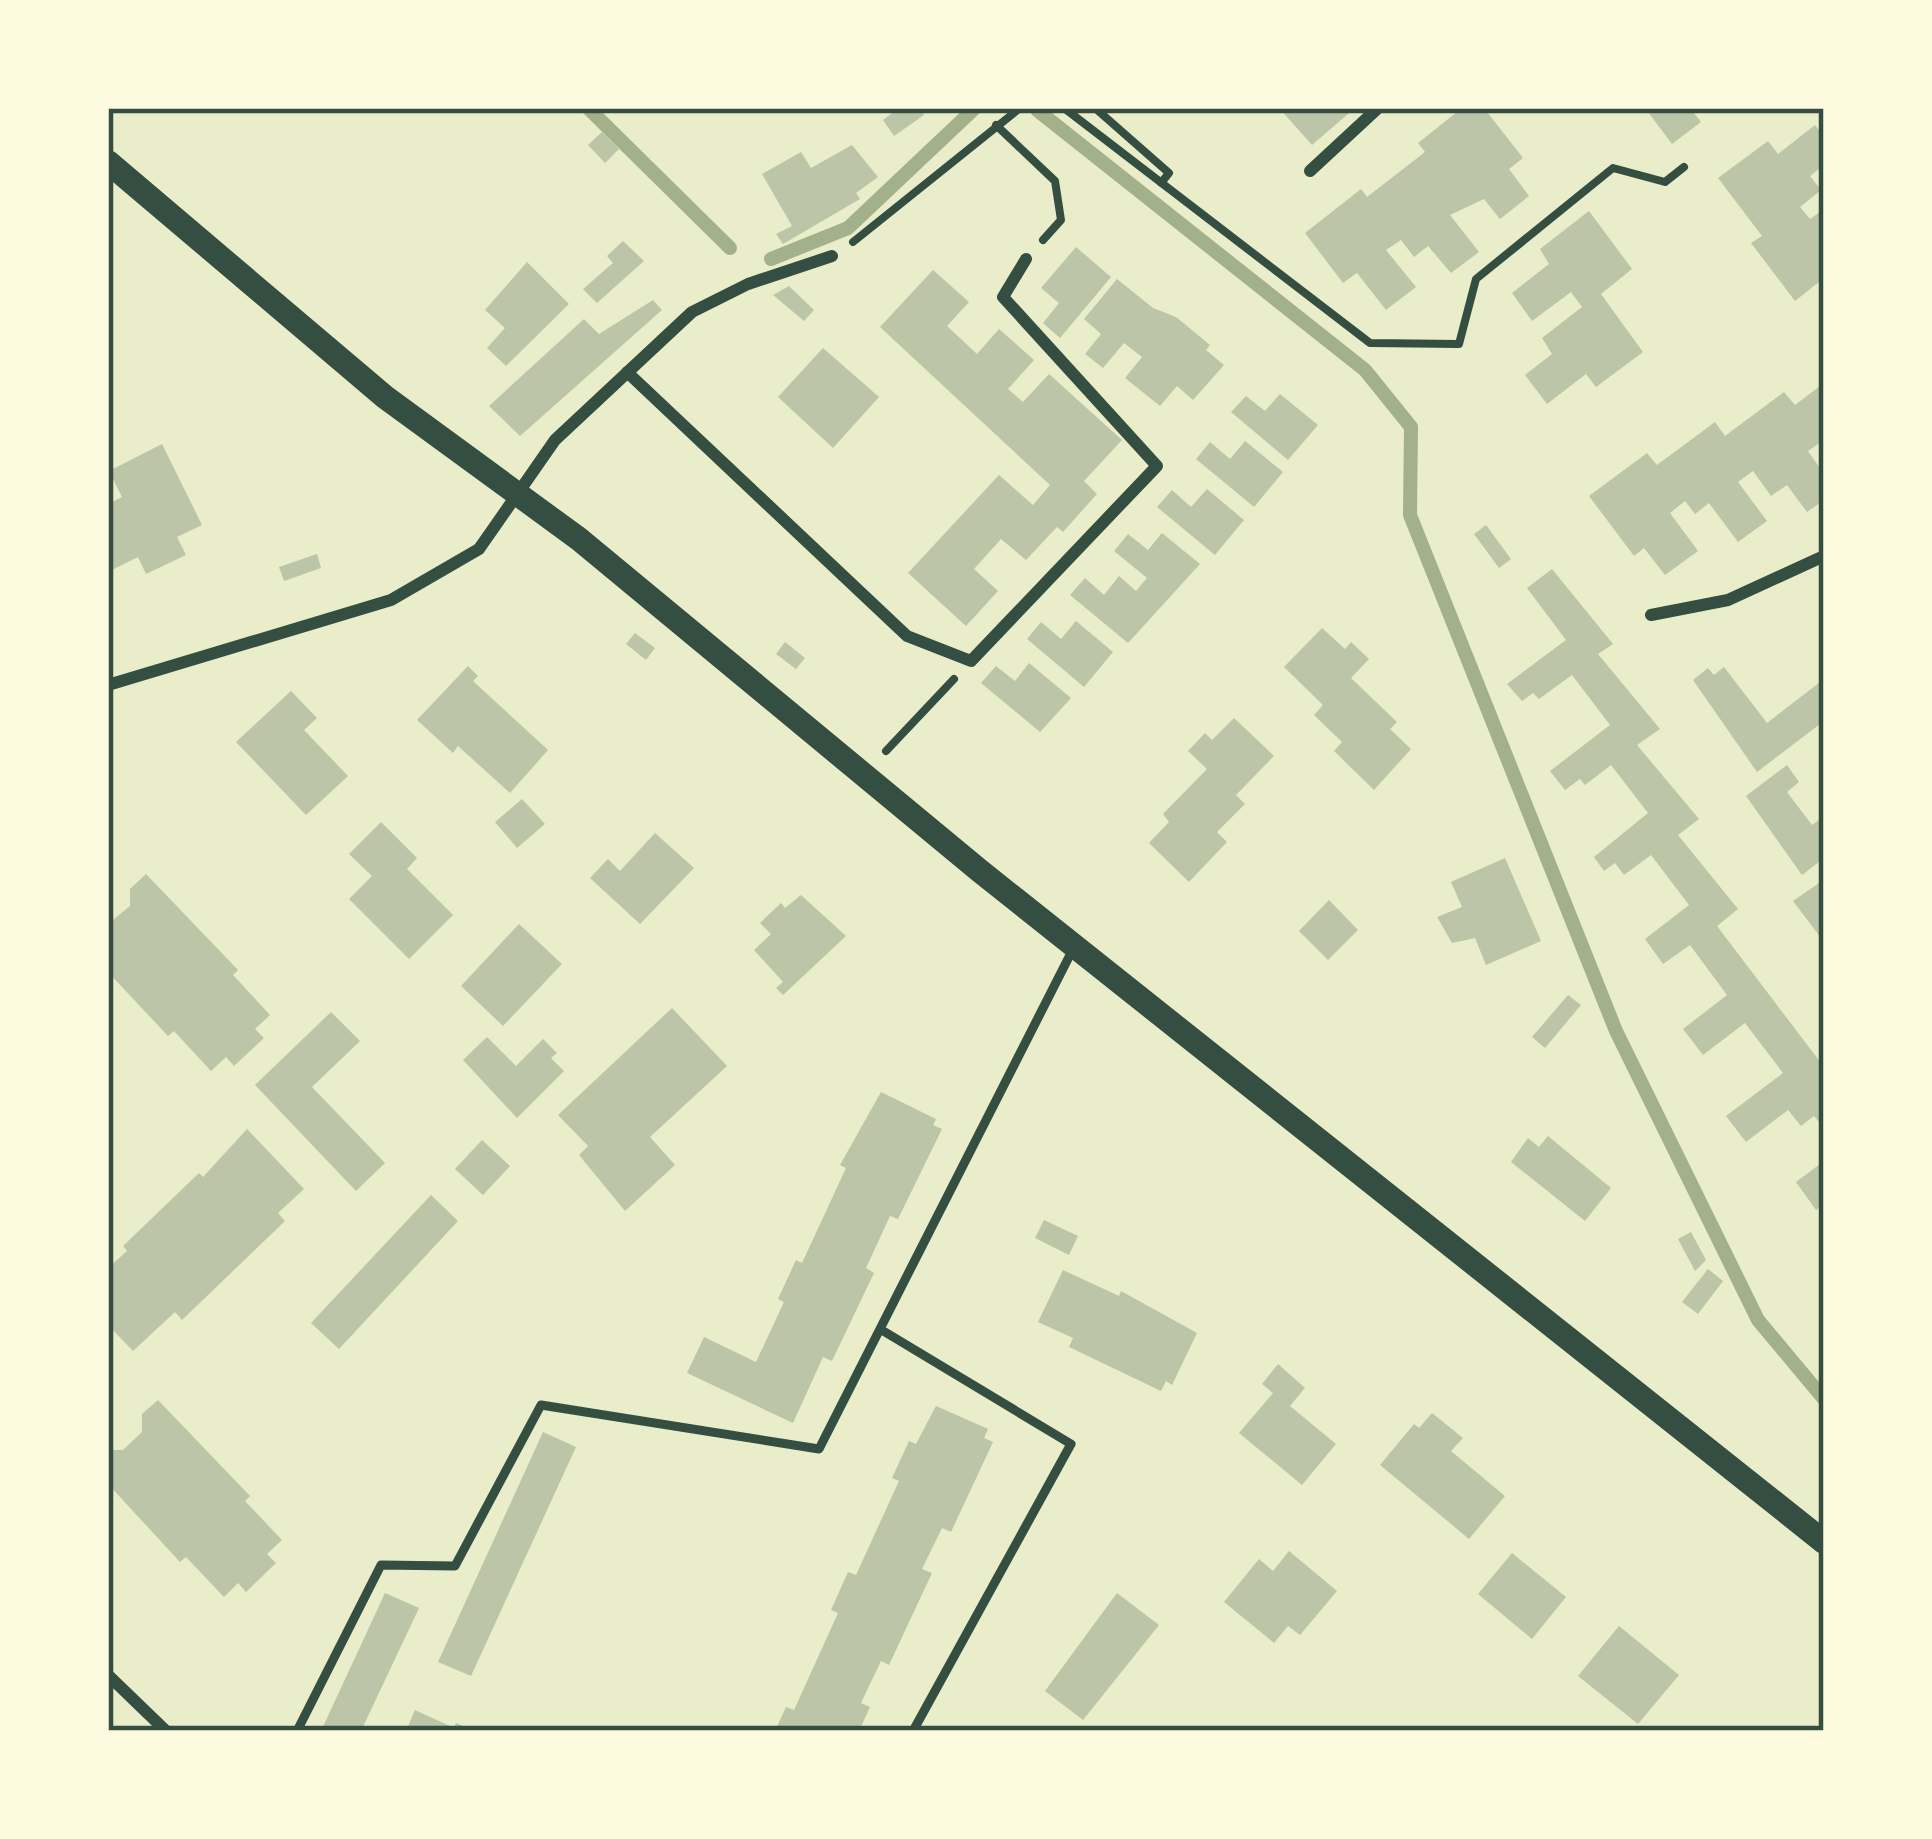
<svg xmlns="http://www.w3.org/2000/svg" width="1932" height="1839" viewBox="0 0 1932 1839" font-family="Lato,sans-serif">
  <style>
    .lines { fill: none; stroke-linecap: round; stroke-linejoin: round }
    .stream { stroke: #a3b18a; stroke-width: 14 }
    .building { fill: #bcc5a7 }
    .path { stroke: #344e41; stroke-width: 8 }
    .service { stroke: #344e41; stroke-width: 9 }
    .minor { stroke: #344e41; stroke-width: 12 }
    .secondary { stroke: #344e41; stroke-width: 24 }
    .neatline { fill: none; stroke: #344e41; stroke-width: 4.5 }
  </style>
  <rect width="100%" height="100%" fill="#e9edc9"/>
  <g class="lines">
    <path class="stream" d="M588,108l142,140
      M1037,110l328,260 46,57 -1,88 206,516 142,289 66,79
      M771,259l77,-31 127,-120"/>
  </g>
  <path class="building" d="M899,108h20l5,7 -30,21 -11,-16z
    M1279,108h76l-43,37z
    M1462,108h22l39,50 -14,11 20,27 -29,23 -16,-20 -34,16 29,37 -28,21 -23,-27 -14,11 -13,-17 -15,10 30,37 -30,23 -29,-37 -14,10 -38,-50 56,-44 6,8 58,-45 -7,-9z
    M1645,108h45l11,14 -29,22z
    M1815,125l9,12v28l-14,11 11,14 -21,17 10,12 14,-10v69l-29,23 -44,-58 11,-7 -44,-58 50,-37 10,13z
    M602,132l17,17 -14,14 -17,-18z
    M852,145l26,32 -22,16 4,6 -77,45 -7,-10 16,-8 -30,-52 39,-22 10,16z
    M1589,211l43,58 -31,25 42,58 -47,35 -10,-13 -39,30 -22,-29 27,-21 -10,-16 40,-31 -11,-15 -39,29 -20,-28 37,-29 -9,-15z
    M623,241l21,20 -47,42 -14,-14 30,-26 -6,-7z
    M1076,247l35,30 -51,61 -17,-15 16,-20 -18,-15z
    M527,262l42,42 -63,62 -19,-18 18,-20 -20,-18z
    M933,270l36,32 -22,24 30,28 22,-25 35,31 -26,29 15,13 26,-28 73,66 -38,41 13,13 -34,38 -6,-5 -31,33 -25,-21 -27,30 24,22 -32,35 -58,-53 91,-98 34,30 17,-20 -170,-158z
    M1117,279l36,29 23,9 34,28 -4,5 18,15 -31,35 -16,-14 -17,20 -35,-28 17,-21 -18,-14 -21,25 -18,-14 16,-20 -17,-15z
    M789,286l25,24 -10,11 -31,-26z
    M653,300l9,10 -142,126 -31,-30 95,-87 15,15z
    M823,348l56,49 -46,51 -55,-51z
    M1824,383v57l-16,11 16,23v26l-17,12 -20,-27 -16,11 -18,-25 -15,11 29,39 -29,21 -29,-39 -14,11 -10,-13 -15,12 28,38 -33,24 -21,-27 -10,8 -45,-60 58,-43 10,12 58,-43 10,14 59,-44 11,13z
    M1280,394l38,31 -30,35 -57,-48 15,-16 19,15z
    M1245,441l38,31 -29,35 -58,-48 14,-17 20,17z
    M162,444l40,81 -25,12 9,18 -40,19 -8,-17 -30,15v-68l14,-7 -13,-26z
    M1207,489l37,31 -29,35 -58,-48 15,-17 19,17z
    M1486,525l25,34 -12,9 -25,-34z
    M1162,533l38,31 -72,79 -58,-48 15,-17 19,17 15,-19 17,15 11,-13 -33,-27 14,-17 20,16z
    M317,554l4,14 -37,13 -5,-14z
    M1552,569l61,75 -15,10 62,75 -23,16 62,74 -21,16 60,74 -21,17 107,141v61l-10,-12 -13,10 -13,-16 -42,32 -20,-26 57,-43 -38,-50 -42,32 -20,-26 44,-34 -37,-50 -27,19 -18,-25 44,-34 -38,-50 -27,20 -9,-12 -11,8 -10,-14 54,-44 -37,-48 -26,20 -5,-6 -15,11 -15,-19 60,-46 -38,-50 -33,24 -6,-6 -11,8 -15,-17 59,-44 -39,-52z
    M1076,621l37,31 -29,35 -57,-48 14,-17 20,17z
    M1322,628l23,21 6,-7 18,17 -18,19 46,44 -7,7 21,20 -37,41 -40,-39 8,-9 -28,-27 9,-10 -39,-38z
    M635,633l20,15 -9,12 -20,-16z
    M785,642l20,16 -9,11 -20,-15z
    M1029,663l42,35 -31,34 -59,-49 15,-17 19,15z
    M468,666l10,10 -5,5 75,69 -38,43 -52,-47 -5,7 -36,-33z
    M1724,667l43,56 57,-44v42l-67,51 -64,-92 15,-12 6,7z
    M291,691l26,27 -13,12 44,46 -42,39 -70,-73z
    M1234,718l40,38 -38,39 9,9 -28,28 10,10 -38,40 -40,-39 20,-21 -6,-8 44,-45 -19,-18 17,-18 7,7z
    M1787,765l12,17 -12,10 25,33 12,-9v42l-22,17 -56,-79z
    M522,799l23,25 -28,24 -22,-26z
    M381,822l36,36 -10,11 46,46 -44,44 -60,-60 23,-23 -23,-22z
    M655,833l39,35 -54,56 -50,-46 18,-19 12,12z
    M1505,858l36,83 -55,24 -11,-27 -23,5 -15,-26 25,-10 -11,-25z
    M146,874l92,96 -5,5 37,40 -15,14 9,9 -30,28 -8,-9 -15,14 -37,-40 -6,5 -60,-64v-48l22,-18v-17z
    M1819,883l5,6v53l-31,-41z
    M801,895l45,41 -63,59 -7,-7 7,-6 -29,-32 17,-16 -11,-11 21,-20 4,5z
    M1329,900l29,30 -30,30 -29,-29z
    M519,924l43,40 -59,62 -42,-40z
    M1568,995l13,10 -36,43 -13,-11z
    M672,1008l55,58 -77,71 25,28 -50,46 -46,-56 9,-9 -30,-31z
    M331,1012l29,29 -48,46 73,76 -29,28 -101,-106z
    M487,1037l29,29 27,-27 14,14 -6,5 13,13 -47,47 -54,-58z
    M881,1092l55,27 -3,6 9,4 -44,90 -8,-3 -24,52 8,5 -42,88 -9,-4 -30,66 -106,-50 17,-36 52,25 28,-60 -6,-3 18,-39 6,3 44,-95 -6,-3z
    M247,1129l57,60 -26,24 7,8 -103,99 -7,-8 -42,39 -25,-26v-57l19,-17 -4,-5 76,-73 4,4z
    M1548,1136l63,52 -26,33 -74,-59 17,-24 11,9z
    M482,1140l28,26 -27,29 -28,-26z
    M1824,1161v43l-8,6 -20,-28z
    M431,1195l27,26 -119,128 -28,-26z
    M1044,1220l34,16 -9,19 -34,-17z
    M1691,1232l15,28 -11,11 -17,-32z
    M1708,1269l15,12 -25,33 -16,-12z
    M1063,1270l56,26 2,-5 76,42 -25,52 -6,-4 -5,10 -92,-44 4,-9 -35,-16z
    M1278,1364l27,24 -15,18 46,38 -34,41 -63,-52 34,-40 -11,-9z
    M158,1400l92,96 -5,5 37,39 -15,14 9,9 -30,29 -8,-9 -14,14 -38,-40 -6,5 -72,-78v-34h15l19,-18v-18z
    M936,1406l52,23 -4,9 9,4 -42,90 -9,-4 -20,41 10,4 -43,92 -8,-4 -20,42 9,4 -11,24h-84l11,-24 8,3 44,-97 -7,-3 17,-38 8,3 43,-94 -7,-3 17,-37 7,3z
    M1432,1413l31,25 -12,13 54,45 -36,43 -89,-74 34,-41 5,4z
    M543,1432l33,15 -105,229 -33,-14z
    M1289,1551l48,40 -37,44 -12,-9 -14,17 -50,-41 35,-43 14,12z
    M1512,1553l54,44 -34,42 -54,-45z
    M385,1593l34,15 -58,123h-40z
    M1117,1593l42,32 -76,95 -38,-29z
    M1619,1626l60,49 -41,49 -60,-48z
    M415,1710l39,18 2,-5 19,8h-69z"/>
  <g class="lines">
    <path class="path" d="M1064,108l306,235 89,1 17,-65 137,-111 52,14 19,-15
      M1095,108l74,65 -8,10
      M996,125l59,56 6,39 -18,20
      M853,242l167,-134
      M886,751l68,-72"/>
    <path class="service" d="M880,1329l191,115 -158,287
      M297,1731l84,-166 74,1 86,-161 278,44 253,-498"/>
    <path class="minor" d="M1310,171l68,-63
      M627,372l280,264 64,25 186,-195 -154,-169 23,-38
      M1651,615l77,-15 96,-44
      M108,685l283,-85 88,-51 76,-109 137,-128 56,-28 84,-28
      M108,1675l58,56"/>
    <path class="secondary" d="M108,162l277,235 194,142 401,332 844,671"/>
  </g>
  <rect width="1932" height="1839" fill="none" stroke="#fefae0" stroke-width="222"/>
  <rect x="111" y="111" width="1710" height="1617" class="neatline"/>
</svg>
